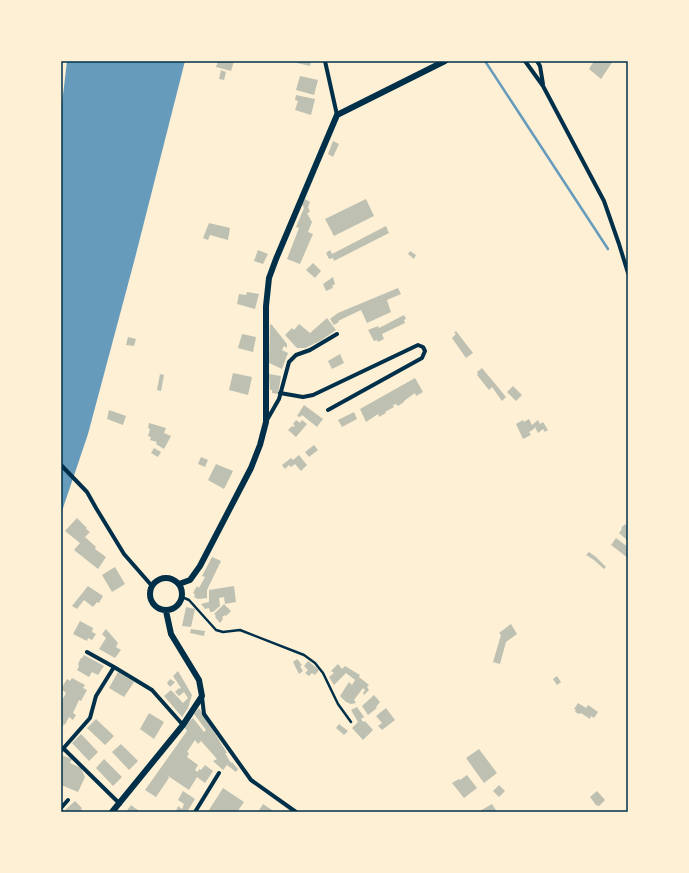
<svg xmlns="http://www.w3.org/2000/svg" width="689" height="873" viewBox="0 0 689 873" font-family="Commissioner,sans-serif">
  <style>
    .water { fill: #669bbc }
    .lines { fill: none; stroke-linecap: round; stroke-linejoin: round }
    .stream { stroke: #669bbc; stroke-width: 2.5 }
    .building { fill: #bec0b2 }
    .service { stroke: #003049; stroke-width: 2.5 }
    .minor { stroke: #003049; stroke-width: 4 }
    .tertiary { stroke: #003049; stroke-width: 6 }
    .neatline { fill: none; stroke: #003049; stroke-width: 1.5 }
  </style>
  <rect width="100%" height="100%" fill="#fdf0d5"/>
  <path class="water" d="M67,61h118l-50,197 -47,176 -27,80v-402z"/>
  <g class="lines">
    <path class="stream" d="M485,61l123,188"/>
  </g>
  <path class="building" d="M218,61h16l-3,10 -15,-4z
    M297,61h14l-1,5 -13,-3z
    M594,61h19l-12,18 -12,-10z
    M221,70l5,2 -2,8 -5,-1z
    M300,76l18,4 -4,15 -18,-5z
    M296,95l19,4 -4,16 -16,-5 3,-9 -3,-1z
    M333,141l6,3 -6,13 -5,-3z
    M305,199l5,3 -2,5 2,5 -3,1 5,9 -4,10 5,2 -13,30 -13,-5 12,-31 -3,-1 8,-19 -2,-4z
    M366,199l8,17 -40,20 -9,-17z
    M209,223l21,5 -2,12 -18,-5 -2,5 -5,-2z
    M386,226l3,7 -55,28 -1,-3 -4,1 -3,-6 4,-3 2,4z
    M258,250l10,4 -5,10 -9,-3z
    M410,251l6,4 -2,4 -6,-5z
    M313,263l8,8 -6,7 -9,-8z
    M333,277l2,7 -3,2 1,2 -7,3 -3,-7z
    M398,288l3,6 -14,6 4,12 -24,11 -6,-13 -23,11 1,1 -5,3 -4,-6 8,-6 7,-3z
    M247,292l12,2 -4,15 -18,-5 2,-10 7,1z
    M404,315l2,4 -2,1 1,3 -23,11 2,5 -6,3 -1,-2 -3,1 -6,-11 10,-4 1,2z
    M327,318l9,12 -16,11 -15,7h-8l-12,-13 7,-7 2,2 5,-6 11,9z
    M270,324l2,1 15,19v4l-3,-2 -2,4 6,3 -6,16 -13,-6z
    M456,331l17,22 -7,5 -14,-20 4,-4 -2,-1z
    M242,334l14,3 -3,15 -15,-4z
    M128,337l8,2 -2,7 -8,-1z
    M340,354l4,9 -12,6 -4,-8z
    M482,368l24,29 -4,4 -10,-14 -3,3 -12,-15 1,-1 -1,-2z
    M233,373l19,4 -4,18 -19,-5z
    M160,374l4,1 -3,16 -4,-1z
    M269,374l12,2 -3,18 -6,-1v-3h-2z
    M415,378l8,14 -7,4 -1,-3 -11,8v1l-6,4 -2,-2 -3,1 1,2 -9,5 1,1 -7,4 -1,-3 -12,8 -6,-13z
    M513,386l9,9 -6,6 -9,-9z
    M304,405l19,14 -6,8 -15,-12 -2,2 -3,-1z
    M109,410l17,6 -3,9 -16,-6z
    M354,412l3,7 -15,8 -4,-7z
    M529,419l3,6 6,-5 2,4 3,-2 5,8 -3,2 -2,-3 -5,4 -3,-6 -1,2 -5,3 2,3 -8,4 -7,-15 7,-4 1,2z
    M296,420l4,3 2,-3 5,4 -11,13 -8,-7 4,-4 1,1 2,-1 -2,-2z
    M149,423l17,5 -2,5 7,3 -7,13 -8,-5 1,-2 -7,-2 1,-3 -3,-1 2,-7 -2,-1z
    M314,445l4,5 -9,7 -4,-5z
    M154,448l7,4 -3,5 -7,-4z
    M299,455l8,10 -6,6 -6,-7 -4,3 -2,-2 -4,4 -3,-4 9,-7 2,2z
    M201,457l7,3 -3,7 -7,-3z
    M216,464l17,7 -9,18 -16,-9z
    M77,518l10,10 -1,1 4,3 -5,5 11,10 -1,2 11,8 -8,12 -24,-19 6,-7 -15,-12z
    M625,524l3,3v12l-1,1 -8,-7 3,-4 -1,-1z
    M616,538l12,9v11l-17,-13z
    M589,552l7,5 10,10 -2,2 -10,-9 -8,-5z
    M212,557l9,4 -14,29v8l-9,1 -4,-2 1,-3 -2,-1 4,-7 2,2 6,-11 -3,-1z
    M115,567l10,17 -13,8 -10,-17z
    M88,586l15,10 -4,7 -2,-1 -4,5 -9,-7 -7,9 -5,-3z
    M234,586l2,16 -11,2 -1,-7 -5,1 1,8 -7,6h-3l-1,-4 -4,1 -4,-5 8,-2v-12z
    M224,604l7,7 -5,5 -1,-1 -3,2 1,2 -3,4 -5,-6 1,-1 -2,-2z
    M186,607l9,2 -4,18 -9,-1z
    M80,621l13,7 -1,4 4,2 -4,6 -4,-2 -1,3 -14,-7z
    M511,624l6,10 -11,8 -6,22 -7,-2 8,-27 -2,-2z
    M106,629l12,14 -2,4 5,3 -6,8 -16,-9 7,-11 -4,-4z
    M191,629l14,2 -1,5 -14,-3z
    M84,655l20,11 -6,9 -6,-3 -3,5 -12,-7 2,-4 -1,-2 3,-6h1z
    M297,659l5,6 -2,1 3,5 -4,3 -6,-12z
    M308,661l11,9 -4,5 -3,-2 -3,3 -4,-3 3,-3 -4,-4z
    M338,664l4,5 3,-3 15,9 -1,2 10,8 -2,2 2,3 -5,5 -1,-2 2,-3 -2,-2 -9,12 2,3 -5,1 -5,-2 -6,-6 9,-14 3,3 3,-5 -9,-7 -12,12 -5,-8 5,-4 -3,-2z
    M178,671l14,24 -4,13 -6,9 -18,-21 7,-6 12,13 5,-5 -4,-6 -5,4 -4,-4 4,-4 1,1 1,-1 -8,-12z
    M118,672l16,10 -10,15 -15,-9z
    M557,676l4,6 -4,3 -4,-6z
    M72,678l13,7 -2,3 4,2 -6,11 -2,-1 -6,13 3,2 -3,5 -4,-3 -4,8 -1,-1 -3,5v-27l5,-9 -5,-4 6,-10 3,2z
    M170,679l5,3 -5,5 -3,-4z
    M374,695l6,7 -4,5 1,1 -9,7 -6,-9z
    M578,703l8,5 2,-3 10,7 -4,6 -3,-2 -1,3 -9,-6 -2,1 -4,-2 1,-2 -2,-1z
    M357,707l7,10 -3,2 2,3 2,-1 8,9 -10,10 -11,-12 6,-6 -7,-12z
    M199,708l28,45h-2l6,10 1,-1 6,7 -2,3 -9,-7 -4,5 -10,-9 4,-2 -16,-18 -3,3 -3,-4 -8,12 2,1 -2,4 11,8 -3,5 3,2 1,-3 2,1 4,-5 8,6 -8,12 -8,-6 -8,13 -21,-14 1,2 -13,19 -11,-7 42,-59 -2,-3 2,-4 6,-6 11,14 2,-2 -12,-16z
    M386,708l9,12 -13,10 -4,-4 4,-3 -6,-7z
    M149,713l15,9 -10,17 -14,-10z
    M96,719l18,17 -9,9 -18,-17z
    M339,724l9,7 -4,4 -8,-7z
    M81,734l17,18 -9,9 -17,-18z
    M121,744l17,17 -9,9 -17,-18z
    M479,749l18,24 -13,10 -18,-25z
    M61,755l11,4 -2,4 11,5 4,9 -7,15 -17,-7z
    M104,759l18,18 -9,9 -17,-18z
    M467,775l10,13 -13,10 -12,-15 7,-4 1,1z
    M499,785l6,6 -6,6 -6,-6z
    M223,788l21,14 -7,10h-24l-4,-2z
    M183,791l12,8 -8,13h-9l-2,-1 2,-5 4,3 2,-5 -6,-4z
    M597,791l8,9 -6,6 -3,-1 -6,-8z
    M75,801l7,7 -1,1 3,3h-17l-2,-2z
    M263,804l12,8h-17z
    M492,804l5,8h-19z
    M131,805l4,3 6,4h-15z"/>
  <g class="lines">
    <path class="service" d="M182,597l7,3 27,30 7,2 17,-2 64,25 11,8 8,10 15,31 13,18"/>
    <path class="minor" d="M325,61l12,54
      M525,61l18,25 61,115 15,43 9,29
      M537,61l3,5 3,18
      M280,393l23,4 10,-2 105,-50 5,2 2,4 -3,7 -94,52
      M267,420l12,-21 10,-37 7,-7 14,-5 27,-16
      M61,465l26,27 9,16 28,46 28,32
      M114,667l38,23 31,35
      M202,697l2,17 47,66 45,32
      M63,748l57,56
      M61,751l29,-33 6,-22 18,-29 -27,-15
      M61,808l7,-8
      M61,811l1,1
      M195,812l24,-39"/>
    <path class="tertiary" d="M150 594a16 16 0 1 1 32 0a16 16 0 1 1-32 0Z
      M179,584l11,-4 10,-14 51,-98 9,-23 6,-23v-116l3,-28 7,-19 61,-144 108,-54
      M112,812l71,-87 19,-29 -3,-16 -28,-46 -5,-23"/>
  </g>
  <rect width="689" height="873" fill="none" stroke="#fdf0d5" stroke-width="124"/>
  <rect x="62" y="62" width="565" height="749" class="neatline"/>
</svg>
